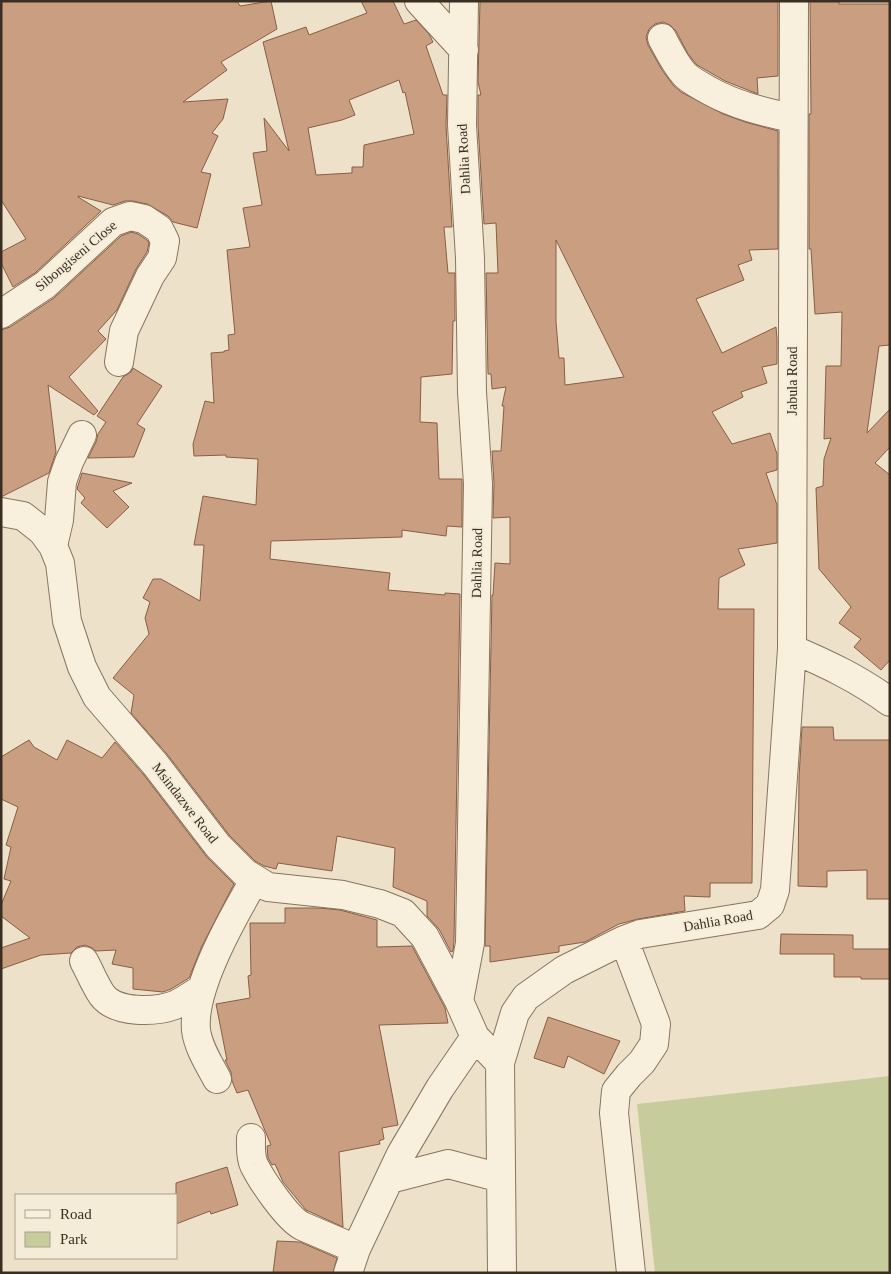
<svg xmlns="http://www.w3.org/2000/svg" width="891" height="1274" viewBox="0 0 891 1274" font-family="'Times New Roman',serif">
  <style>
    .green { fill: #c7cc9d }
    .building { fill: #ca9e80; stroke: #885e45; fill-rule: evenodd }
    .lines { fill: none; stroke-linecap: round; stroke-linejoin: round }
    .minor-casing { stroke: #89745e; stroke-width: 30 }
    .minor { stroke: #f8efdc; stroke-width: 28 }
    .labels { text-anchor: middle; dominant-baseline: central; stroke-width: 4; stroke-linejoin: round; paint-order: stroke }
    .street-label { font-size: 14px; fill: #3a2d21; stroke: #f5ecd8 }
  </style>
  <rect width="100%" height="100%" fill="#ede2c9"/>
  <path class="green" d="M890,1076v197h-235l-18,-169z"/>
  <path class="building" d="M1,1h236l3,5 31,-5 6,28 -56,33 6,8 -44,32 45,-3 -5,20 -11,14 6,3 -17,36 10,2 -14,54 -24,-6 -5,-6 -21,-12 -14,-3h-8l-12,4 -35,-9v1l23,14 -66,62 -22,14 -12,-24v-11l25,-13 -25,-39z
    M361,1h32l11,23 12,-4 13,14 4,8 -7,4 17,49h4l-1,31 6,101h-8l4,46h7v48h-2l-1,53 -31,3 -1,45 17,1 2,56h23v48l-15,-1 -1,10 -44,-6v7l-131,4 -1,18 120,14 -2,17 57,5v-2l15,1 -6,347 -1,10 -2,1 -12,-23 -12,-13v-15l-34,-14 2,-39 -58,-12 -5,35 -54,-8 -2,6 -12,-3 -9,-5 -25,-25 -63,-82 -36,-41 3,-18 -21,-17 36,-44 -4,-16 5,-16 -7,-4 10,-19h8l39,22 4,-56h-10l9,-49 53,9 2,-46 -32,-2v-2l-32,1 -1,-12 12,-43 9,2 -3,-50 13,-1v-1l5,-1 -1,-15 7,-1 -8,-84 23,-3 -7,-39 19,-3 -9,-52 14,-2 -3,-33 25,33 -26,-109 43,-15 3,8 58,-22zM399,80l4,13 2,-1 9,42 -50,11 -1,22h-11v6l-36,2 -8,-47 34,-8 13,-5 -6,-15z
    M480,1h298v75l-21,2 1,16 -33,-13 -28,-16 -9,-11 -12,-23 -6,-6 -7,-3 -8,2 -6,5 -3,8 2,8 14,25 11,15 8,7 42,22 22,8 33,9v118l-29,1 3,10 -14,5 6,15 -48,19 26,54 54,-26 1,12v25l-15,3 5,16 -26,9 2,5 -31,15 20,32 38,-11 7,21v16l-11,3 11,32v38l-39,6 7,16 -26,13 -1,31h36l-2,274h-42v14l-26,-1 1,15 -47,8 -19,5 -34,18 -26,4v6l-69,10v-16h-5l7,-351h1l2,-32 15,1v-47l-17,1 1,-35 -2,-32h9l3,-45h-2l4,-19 -14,2 -1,-15h-3l-2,-101h12l-2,-50 -12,1 -6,-99v-30h3l-3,-13zM556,240l68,137 -59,8 -1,-27h-5l-3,-36z
    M810,1h29v3h51v341l-11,1 -12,87 23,-24v38l-15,16 15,12v185l-9,10 -27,-23 7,-8 -22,-16 12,-16 -32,-38 -3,-81 7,-2 1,-27 7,-21 -7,1 2,-73h15l1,-54 -27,2 -4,-65h-2v-135h2z
    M131,232l7,2 9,6 2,3 -2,9 -11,17 -19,41 -19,21 8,8 -37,38 29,34 -4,4 -46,-30 8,67 -7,21 -48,24v-167l9,-3 44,-29 67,-62z
    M133,368l29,18 -25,38 8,5 -11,28 -46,1 8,-16 2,-8 8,-12 -9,-6 26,-39 8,-5z
    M82,473l50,10 -19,8 16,16 -22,21 -26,-25 4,-5 -8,-9z
    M802,727h31l1,13h56v159h-23v-29l-40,1v16l-29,-1 1,-109z
    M29,740l5,7 23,13 10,-20 35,18 13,-16 28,32 63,82 28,28 -32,62 -13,32 -18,11 -8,3 -30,-3v-21l-21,-4 4,-14 -20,1 -4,-3 -7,-3 -8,2 -6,6 -30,2 -40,14v-21l29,-10 -29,-22v-11l10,-24 -7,-2 7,-32 -5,-2 12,-38 -17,-8v-42z
    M285,908h34l21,2 37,10v27l35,-1 33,62 3,15 -69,2 19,100 -16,3 2,11 -5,2 1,3 -41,8 4,75 -37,-17 -23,-28 -8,-18 -3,1 -4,-7 -1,-12 4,-1 -23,-55 -11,3 -5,-12 -1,-9 -6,-12h2l-11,-56 34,-6 -2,-22 3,-1 -1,-52h35z
    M781,934l72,1v14h37v30h-29v-2h-27v-23h-54z
    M548,1017l72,24 -16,33 -36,-18 -4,12 -30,-10z
    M227,1167l11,38 -27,9 -1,-3 -34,13v-41z
    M277,1241l23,1 37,16 -4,15h-60z"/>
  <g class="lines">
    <g class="minor-casing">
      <path id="minor" d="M419,1l45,49
        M464,1l-2,124 8,133 2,134 6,92 -8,459 -11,58 16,36 25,26
        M794,1l-2,648c35,15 67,30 98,53
        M662,38c7,13 13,26 23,37 6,6 15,10 23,15 27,15 55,22 85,28
        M1,314l44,-29 68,-63 17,-6 14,3 15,10 6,12 -3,17 -12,18 -26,55 -5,31
        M1,512l22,4 19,15 11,15 7,17 7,58 15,46 15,30 58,67 63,82 27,27 23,14 75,8 37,9 23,9 22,24 34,64
        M53,546l6,-26 3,-38 7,-20 13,-27
        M624,940l32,84 -2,20 -12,18 -13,13 -13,16 -2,22 17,160
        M84,961c6,11 11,24 18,34 14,19 54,17 73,10 9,-4 18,-11 27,-16
        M217,1079c-8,-15 -19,-32 -21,-49 -4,-42 38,-115 59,-151
        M251,1138c0,9 -1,18 3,27 8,16 33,53 48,61l54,23
        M390,1179l58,-15 53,14
        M348,1273l8,-24 45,-95 39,-66 35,-51
        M502,1273l-2,-210 15,-50 11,-16 38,-27 60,-30 16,-6 118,-19 12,-10 5,-15 17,-241"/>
    </g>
    <use href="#minor" class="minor"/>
  </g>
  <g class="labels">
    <g class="street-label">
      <text transform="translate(464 159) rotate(-93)">Dahlia Road</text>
      <text transform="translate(76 256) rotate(-40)">Sibongiseni Close</text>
      <text transform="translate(792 381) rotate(-90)">Jabula Road</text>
      <text transform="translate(477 563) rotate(-89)">Dahlia Road</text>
      <text transform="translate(185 803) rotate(52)">Msindazwe Road</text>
      <text transform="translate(718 921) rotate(-10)">Dahlia Road</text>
    </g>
  </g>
  <rect width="891" height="1274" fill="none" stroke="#3a2d21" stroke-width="5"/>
  <rect x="15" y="1194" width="162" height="65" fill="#f5ecd8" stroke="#aaa08f"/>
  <rect x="25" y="1210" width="25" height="8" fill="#f8efdc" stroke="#aaa08f"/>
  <text x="60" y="1219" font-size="15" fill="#3a2d21">Road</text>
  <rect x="25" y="1232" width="25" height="15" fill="#c7cc9d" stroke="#aaa08f"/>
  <text x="60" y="1244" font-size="15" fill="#3a2d21">Park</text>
</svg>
